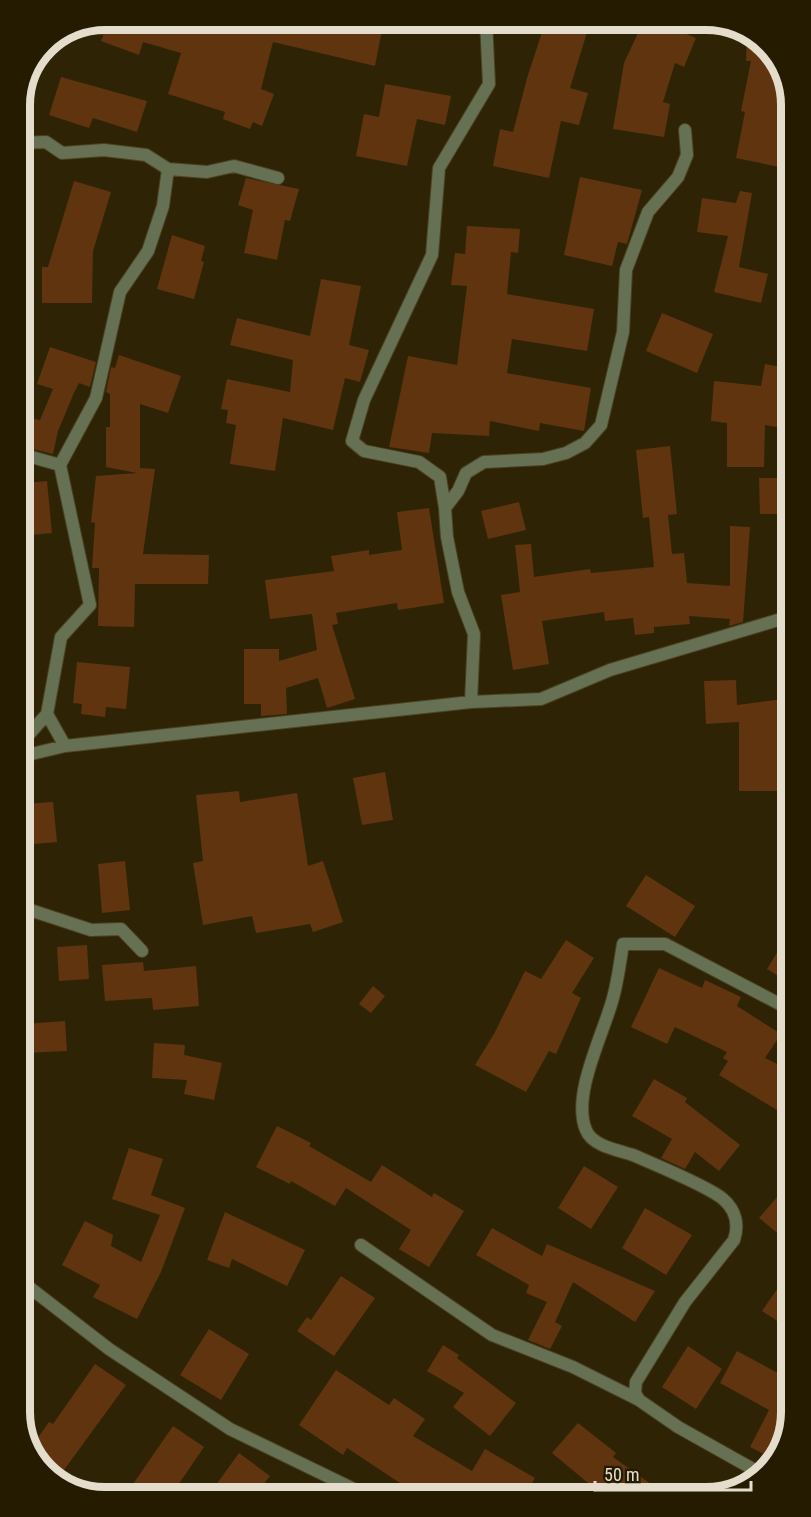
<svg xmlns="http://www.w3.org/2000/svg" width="811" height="1517" viewBox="0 0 811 1517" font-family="'Roboto Condensed',sans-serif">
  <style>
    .building { fill: #5f340e }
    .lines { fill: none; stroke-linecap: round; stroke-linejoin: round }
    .street-casing { stroke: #4b4225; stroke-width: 14 }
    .street { stroke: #667053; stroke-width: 12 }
    .rim { fill: none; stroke: #e4ddcc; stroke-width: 8 }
  </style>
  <rect width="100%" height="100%" fill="#2e2405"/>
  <path class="building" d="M109,20h275l-9,46 -102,-24 -12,47 13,5 -12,32 -9,-4 -3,7 -27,-10 2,-7 -57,-18 13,-41 -38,-11 -4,13 -38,-14z
    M546,20h10l32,9 -18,59 18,5 -9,32 -18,-4 -12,57 -56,-12 7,-37 13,3 14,-54z
    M644,20h9l43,18 -12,29 -9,-4 -12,39 7,2 -6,33 -51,-8 11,-66z
    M747,33l11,4 27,35v61l-6,34 -43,-9 9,-46 -4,-1 10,-50h-5z
    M61,77l86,24 -10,31 -44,-14 -4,10 -40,-13z
    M385,84l66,12 -6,29 -28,-6 -10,47 -51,-10 8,-42 15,3z
    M580,177l62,13 -15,54 -9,-2 -6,24 -48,-11z
    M246,178l53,11 -9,32 -5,-1 -8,40 -33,-7 9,-43 -15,-5z
    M74,181l37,11 -18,59 -1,52h-50v-36h6z
    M740,191l12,2 -13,74 29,7 -7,29 -47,-11 14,-56 -31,-4 5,-34 34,5z
    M467,226l53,3 -2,24 -7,-1 -4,42 87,15 -7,42 -75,-12 -5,34 84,15 -7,43 -44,-8 -1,8 -49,-10 -1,15 -57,-3 -3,20 -40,-6 19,-91 49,9 10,-79 -16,-1 4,-32 10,1z
    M172,235l33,11 -4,15 3,1 -10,37 -37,-10z
    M321,279l40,7 -12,59 20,5 -9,32 -15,-4 -12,52 -50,-12 -8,53 -45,-7 6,-39 -10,-2 2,-13 -7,-1 6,-30 63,13 3,-32 -63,-15 7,-27 73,18z
    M662,313l51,21 -16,39 -51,-22z
    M50,347l46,15 -6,25 -11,-4 -6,12 -15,36 -5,23 -32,-8v-30l19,4 13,-31 -16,-5z
    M119,355l62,21 -13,37 -28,-9v64l15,1 -12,85 66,1 -1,29h-73l-1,43 -36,-1 1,-58h-7l3,-45 -4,-1 5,-46 41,-3 -31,-6v-40h4v-33l-4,-2 5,-25 4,1z
    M765,364l21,4 1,61 -22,-4 -1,42h-37v-44l-16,-2 3,-40 47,5z
    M670,446l7,68 -9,1 4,39 12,-1 3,30 43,3v-60l20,1 -7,95 -14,4 1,-7 -41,-3 1,8 -36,3v6l-19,2 -2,-17 -28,3 -1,-9 -62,9 7,43 -36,6 -12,-75 19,-3 -5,-47 16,-1 3,33 56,-8 1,4 63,-6 -5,-50 -6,1 -7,-68z
    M759,478h28v36h-27z
    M47,481l5,52 -30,3v-53z
    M519,502l7,28 -38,9 -7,-28z
    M429,508l15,95 -46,7 -1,-7 -61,10 2,11 -6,1 23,74 -28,9 -9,-30 -32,10 1,26 -26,2v-12h-17v-55h35v12l38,-11 -5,-36 -42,5 -5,-39 69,-9 -3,-15 38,-6v5l33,-5 -5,-38z
    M77,662l53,5 -4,42 -20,-2 -1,10 -24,-3 1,-10 -9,-1z
    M736,680l1,25 46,-6 5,41h-5v51h-44v-69l-33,2 -2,-43z
    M385,772l8,48 -31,5 -9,-47z
    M239,791l1,11 57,-9 11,73 15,-5 20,61 -30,10 -3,-8 -54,9 -4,-17 -49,9 -10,-62 10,-2 -7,-66z
    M53,802l4,40 -34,3v-41z
    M125,861l5,49 -28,3 -4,-49z
    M646,875l49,31 -20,31 -49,-31z
    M789,933v50l-22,-14z
    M566,940l28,18 -22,35 9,5 -25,56 -7,-3 -23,41 -51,-27 20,-33 30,-61 16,8z
    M87,945l2,34 -30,2 -2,-34z
    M143,962l1,9 52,-5 3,40 -46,4 -1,-12 -47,3 -3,-36z
    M659,968l43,20 3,-8 36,17 -4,9 44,28 -16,24 25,12v48l-71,-43 9,-14 -5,-3 4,-6 -52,-25 -8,17 -36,-17z
    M373,986l12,10 -14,17 -12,-9z
    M65,1021l2,30 -43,2v-29z
    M154,1043l31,2 -1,10 38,8 -8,37 -30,-6 3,-14 -35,-2z
    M654,1079l33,19 -2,4 55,43 -21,26 -24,-19 -10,17 -24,-11 11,-19 -40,-23z
    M277,1126l34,17 -2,3 62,36 11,-17 50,32 2,-4 30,18 -35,56 -30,-18 12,-19 -65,-42 -11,18 -44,-25 -1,3 -34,-17z
    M129,1148l34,11 -12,36 34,13 -24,64 -24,47 -44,-22 7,-12 -38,-20 23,-44 28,14 -2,11 30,16 19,-47 -48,-16z
    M584,1166l34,21 -27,42 -33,-21z
    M790,1182l1,49v13l-32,-26z
    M645,1208l47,27 -26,40 -44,-27z
    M225,1212l80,38 -18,36 -55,-27 -3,9 -22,-8z
    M492,1228l50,28 5,-12 108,47 -20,31 -62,-40 -18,40 7,4 -12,23 -22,-9 19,-38 -21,-9 3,-8 -53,-30z
    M791,1269v61l-29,-19z
    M341,1276l34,22 -41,58 -37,-25 10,-14 4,3z
    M209,1329l40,25 -28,46 -41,-25z
    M443,1345l16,10 -2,3 59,45 -26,33 -37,-29 11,-14 -37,-22z
    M688,1346l34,23 -26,40 -34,-22z
    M737,1351l54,29v32l-15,48 -26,-13 19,-37 -49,-27z
    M95,1364l31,21 -70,96 -26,-32 19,-27 4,2z
    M336,1370l53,35 5,-7 31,21 -12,17 59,35 13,-22 50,29 -9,15 -116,1 -12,-7 2,-4 -53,-35 -4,7 -44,-30z
    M578,1423l38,30 -3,4 49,35h-63l-47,-39z
    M173,1426l31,21 -34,50h-46z
    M239,1453l31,23 -5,6 18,13 -60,1 -10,-7z"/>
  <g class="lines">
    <g class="street-casing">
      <path id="street" d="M20,143l26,-1 16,11 42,-3 42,5 22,14 39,3 27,-6 44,12
        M21,454l39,11
        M445,508l-5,-31 -21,-15 -55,-11 -12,-10 12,-41 68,-145 7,-87 50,-84 -3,-64
        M471,702l3,-68 -16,-42 -11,-55 -2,-29 13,-17 8,-18 18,-11 59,-3 23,-6 19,-10 16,-18 22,-93 3,-62 22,-58 30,-35 9,-22 -2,-25
        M47,714l18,32
        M23,741l24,-27 14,-77 29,-32 -30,-140 36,-67 24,-106 28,-41 15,-45 5,-37
        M23,756l42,-10 406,-44 70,-3 69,-29 178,-53
        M24,908l67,22 30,-1 21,22
        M361,1245l131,90 81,32 66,33
        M25,1284l84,65 121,80 136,66
        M760,1473l-82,-46 -39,-27 -4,-7 1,-11 49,-80 49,-62c5,-15 2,-30 -11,-41 -15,-13 -70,-35 -90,-44 -15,-5 -41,-9 -47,-25 -15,-35 18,-97 27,-132 5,-18 7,-36 10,-54h42l124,65"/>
    </g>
    <use href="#street" class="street"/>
  </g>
  <path d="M0 0H811V1517H0ZM105 30H706A75 75 0 0 1 781 105V1412A75 75 0 0 1 706 1487H105A75 75 0 0 1 30 1412V105A75 75 0 0 1 105 30Z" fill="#251b00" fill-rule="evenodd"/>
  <path class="rim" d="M105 30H706A75 75 0 0 1 781 105V1412A75 75 0 0 1 706 1487H105A75 75 0 0 1 30 1412V105A75 75 0 0 1 105 30Z"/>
  <path d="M595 1481v9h156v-9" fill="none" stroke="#e4ddcc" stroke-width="3"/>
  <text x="604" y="1481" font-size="18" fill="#e4ddcc" stroke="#251b00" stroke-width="4.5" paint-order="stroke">50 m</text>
</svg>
